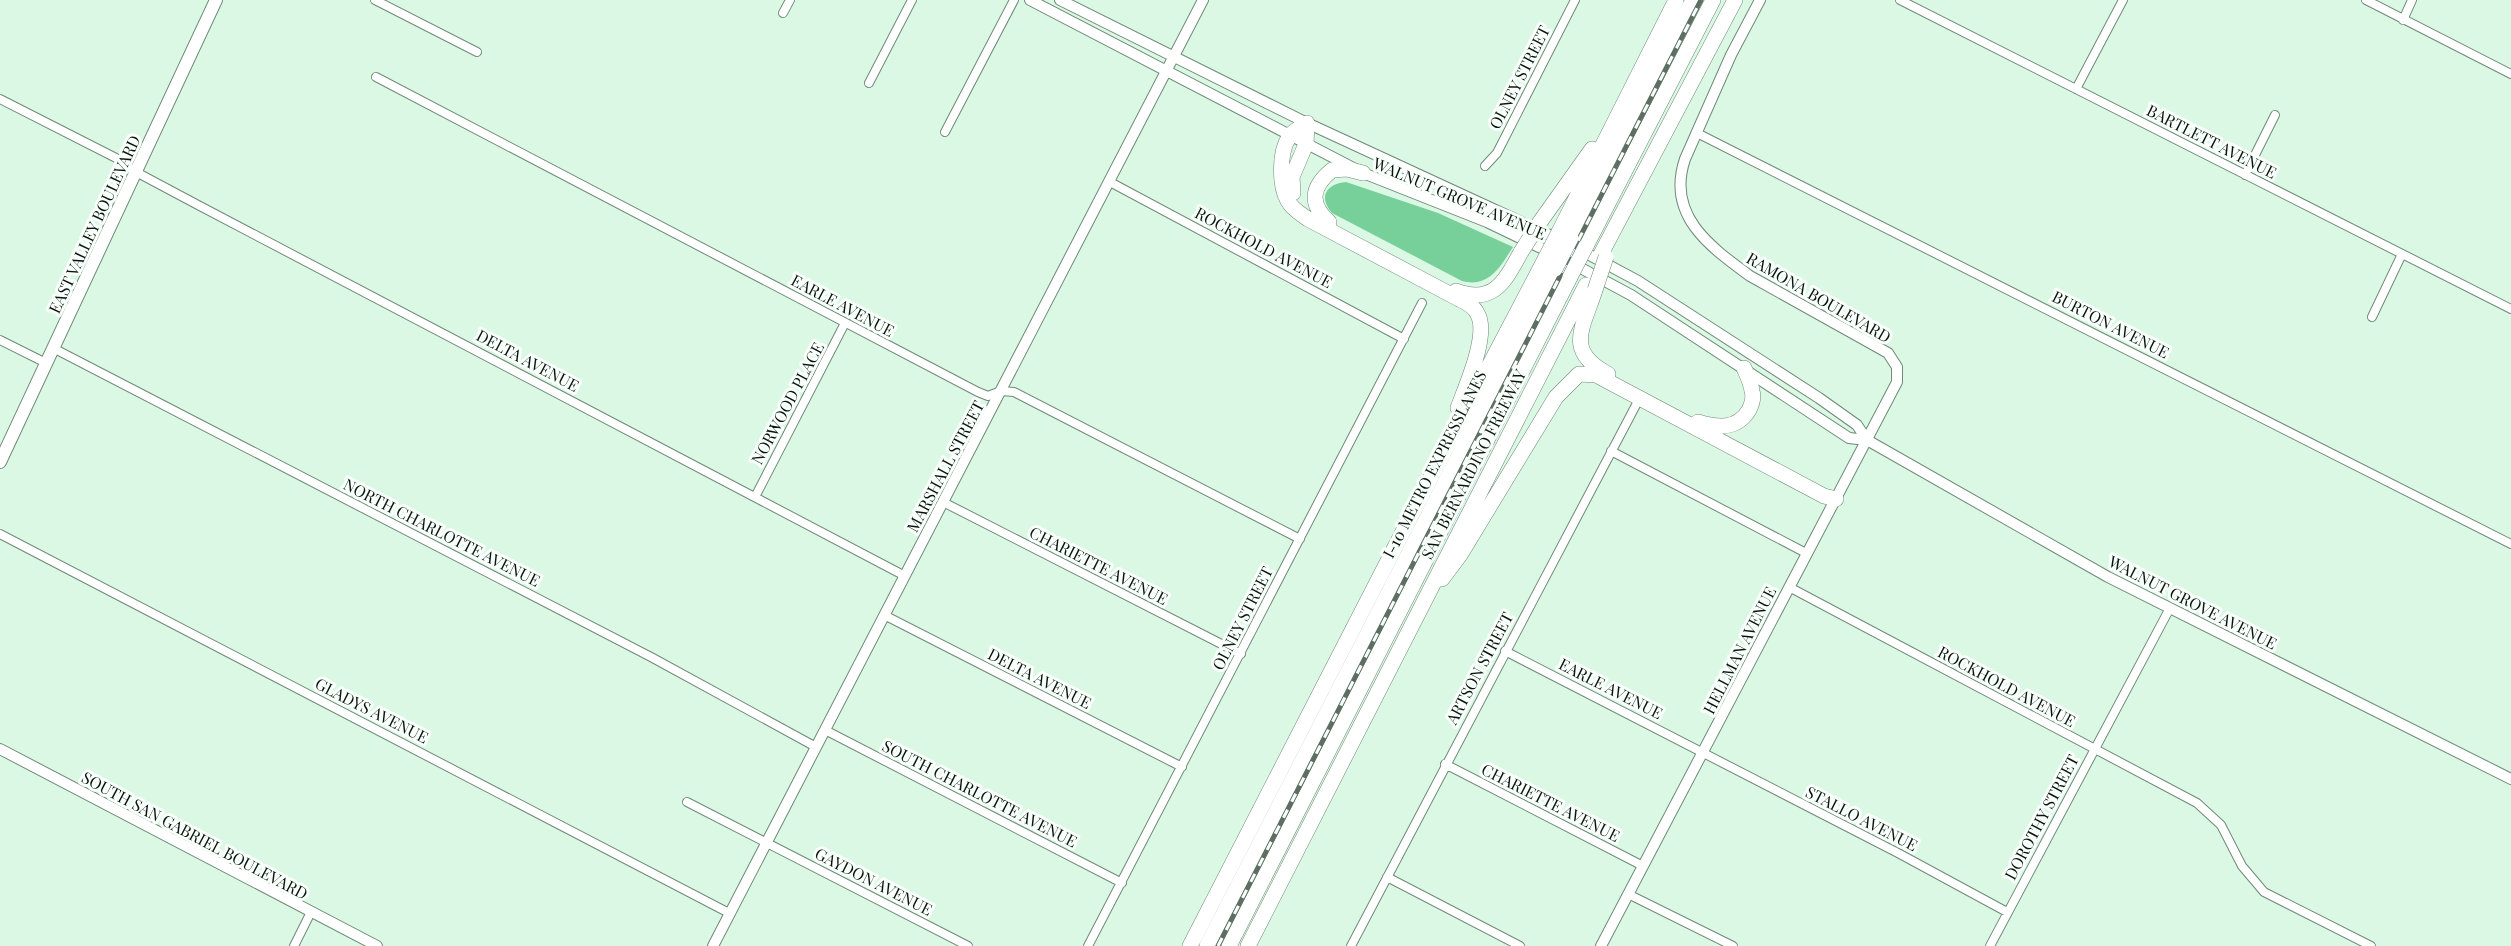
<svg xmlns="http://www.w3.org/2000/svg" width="2511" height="946" viewBox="0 0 2511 946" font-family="'Playfair Display',serif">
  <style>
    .forest { fill: #77d099 }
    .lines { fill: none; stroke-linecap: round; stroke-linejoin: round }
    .street-casing { stroke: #6f8a78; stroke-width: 10 }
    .secondary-casing { stroke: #6f8a78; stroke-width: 12 }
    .primary-casing { stroke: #6f8a78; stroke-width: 14 }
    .highway-casing { stroke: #6f8a78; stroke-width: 16 }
    .street { stroke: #fff; stroke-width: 8 }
    .secondary { stroke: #fff; stroke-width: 10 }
    .primary { stroke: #fff; stroke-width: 12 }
    .highway { stroke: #fff; stroke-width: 15 }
    .rail-casing { stroke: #5d6f63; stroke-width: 5 }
    .rail { stroke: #f9fffa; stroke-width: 3; stroke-dasharray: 9; stroke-linecap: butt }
    .highway-bridge-casing { stroke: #6f8a78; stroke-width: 16; stroke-linecap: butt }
    .highway-bridge { stroke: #fff; stroke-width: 15 }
    .labels { text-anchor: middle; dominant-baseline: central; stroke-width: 6; stroke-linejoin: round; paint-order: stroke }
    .street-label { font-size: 16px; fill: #09130d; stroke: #f9fffa }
  </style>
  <rect width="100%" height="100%" fill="#daf8e4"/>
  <path class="forest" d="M1346,182l92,31 75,34c-13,20 -24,41 -51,34l-130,-68c-14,-16 -6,-29 14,-31z"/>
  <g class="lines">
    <g class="street-casing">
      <path id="street" d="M375,0l102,52
        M1900,0l611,309
        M2366,0l145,74
        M783,13l7,-13
        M2403,20l9,-20
        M376,77l602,315 10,4 13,-5 13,1 286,147
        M869,83l43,-83
        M2076,89l47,-89
        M0,99l118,60 18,13 62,33 707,371
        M945,132l69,-132
        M1697,133l814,411
        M1485,166l12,-13 78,-153
        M2245,175l30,-60
        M1110,182l294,157
        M2372,317l30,-63
        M0,340l46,23
        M53,348l598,309 165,90
        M1611,451l195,102
        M755,497l90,-174
        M943,502l298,152
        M0,534l729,379
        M1789,587l408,216 24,22 21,41 22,26 107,54
        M884,615l298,152
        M1505,651l393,202 109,59
        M825,730l297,153
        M1445,764l198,102
        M687,802l281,144
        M1387,877l133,69
        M1628,894l105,52
        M294,946l17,-34
        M1088,946l334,-643
        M1351,946l285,-541
        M1990,946l180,-338"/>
    </g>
    <g class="secondary-casing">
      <path id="secondary" d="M1030,0l333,173 124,49 77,37 67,36 218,143 18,2 241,137 403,202
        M1060,0l247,123 264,122 67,36 181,117 38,27 10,15
        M0,749l377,197
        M713,946l490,-946
        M1601,946l296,-564v-15l-9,-14 -138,-77c-41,-30 -84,-61 -65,-117l46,-104 29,-55"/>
    </g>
    <g class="primary-casing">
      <path id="primary" d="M0,462l216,-462"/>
    </g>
    <g class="highway-casing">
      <path id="highway" d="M1307,123c-5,4 -15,8 -18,14 -10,16 -10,48 -1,64 4,8 13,13 20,18l151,80c6,3 15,7 18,14 13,20 -11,73 -19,95
        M1293,193l-1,-16 14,-33 1,-21
        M1329,222c-20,-18 -18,-35 3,-52l15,-1 16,4
        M1540,222l52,-73
        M1559,232l117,-232
        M1571,238l122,-238
        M1586,246l127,-246
        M1601,254l134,-254
        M1595,290c-12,38 -31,61 13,84
        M1456,291c38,14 49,-10 65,-39
        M1698,422c19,6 39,8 51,-12 3,-6 5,-13 3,-19 -1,-8 -5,-16 -8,-23
        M1442,579l18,-24 96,-158 23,-23 17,1 228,121 12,3
        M1190,946l256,-498 97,-185
        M1207,946l348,-677
        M1229,946l341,-669
        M1248,946l338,-661"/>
    </g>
    <use href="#street" class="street"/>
    <use href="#secondary" class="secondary"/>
    <use href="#primary" class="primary"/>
    <use href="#highway" class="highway"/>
    <g class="rail-casing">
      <path id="rail" d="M1218,946l483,-946"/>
    </g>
    <use href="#rail" class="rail"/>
    <g class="highway-bridge-casing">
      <path id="highway-bridge" d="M1521,252l19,-30
        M1543,263l16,-31
        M1555,269l16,-31
        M1570,277l16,-31
        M1595,290l11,-33"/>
    </g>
    <use href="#highway-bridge" class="highway-bridge"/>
  </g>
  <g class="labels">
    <g class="street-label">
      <text transform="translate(1519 77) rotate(-63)">OLNEY STREET</text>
      <text transform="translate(2212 141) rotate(27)">BARTLETT AVENUE</text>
      <text transform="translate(1460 198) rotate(23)">WALNUT GROVE AVENUE</text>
      <text transform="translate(94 224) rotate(-65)">EAST VALLEY BOULEVARD</text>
      <text transform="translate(1264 247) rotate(28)">ROCKHOLD AVENUE</text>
      <text transform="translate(1819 297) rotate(30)">RAMONA BOULEVARD</text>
      <text transform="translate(843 305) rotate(28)">EARLE AVENUE</text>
      <text transform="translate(2111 324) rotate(27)">BURTON AVENUE</text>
      <text transform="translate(528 360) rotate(28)">DELTA AVENUE</text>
      <text transform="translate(787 403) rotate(-62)">NORWOOD PLACE</text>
      <text transform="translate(1434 464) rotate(-63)">I-10 METRO EXPRESSLANES</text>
      <text transform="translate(1473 464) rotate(-63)">SAN BERNARDINO FREEWAY</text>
      <text transform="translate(945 466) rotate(-62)">MARSHALL STREET</text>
      <text transform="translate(442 532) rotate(27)">NORTH CHARLOTTE AVENUE</text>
      <text transform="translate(1099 565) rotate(27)">CHARIETTE AVENUE</text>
      <text transform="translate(2193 602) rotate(27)">WALNUT GROVE AVENUE</text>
      <text transform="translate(1242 618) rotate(-63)">OLNEY STREET</text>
      <text transform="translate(1739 650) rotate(-63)">HELLMAN AVENUE</text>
      <text transform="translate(1479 668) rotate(-62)">ARTSON STREET</text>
      <text transform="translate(1040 678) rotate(27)">DELTA AVENUE</text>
      <text transform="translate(2007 686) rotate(28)">ROCKHOLD AVENUE</text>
      <text transform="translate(1611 688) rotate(27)">EARLE AVENUE</text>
      <text transform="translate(372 710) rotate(27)">GLADYS AVENUE</text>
      <text transform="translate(980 793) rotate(27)">SOUTH CHARLOTTE AVENUE</text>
      <text transform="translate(1551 802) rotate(27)">CHARIETTE AVENUE</text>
      <text transform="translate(2041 817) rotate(-62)">DOROTHY STREET</text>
      <text transform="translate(1862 818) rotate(27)">STALLO AVENUE</text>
      <text transform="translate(195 835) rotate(28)">SOUTH SAN GABRIEL BOULEVARD</text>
      <text transform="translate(874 881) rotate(27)">GAYDON AVENUE</text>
    </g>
  </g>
</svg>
